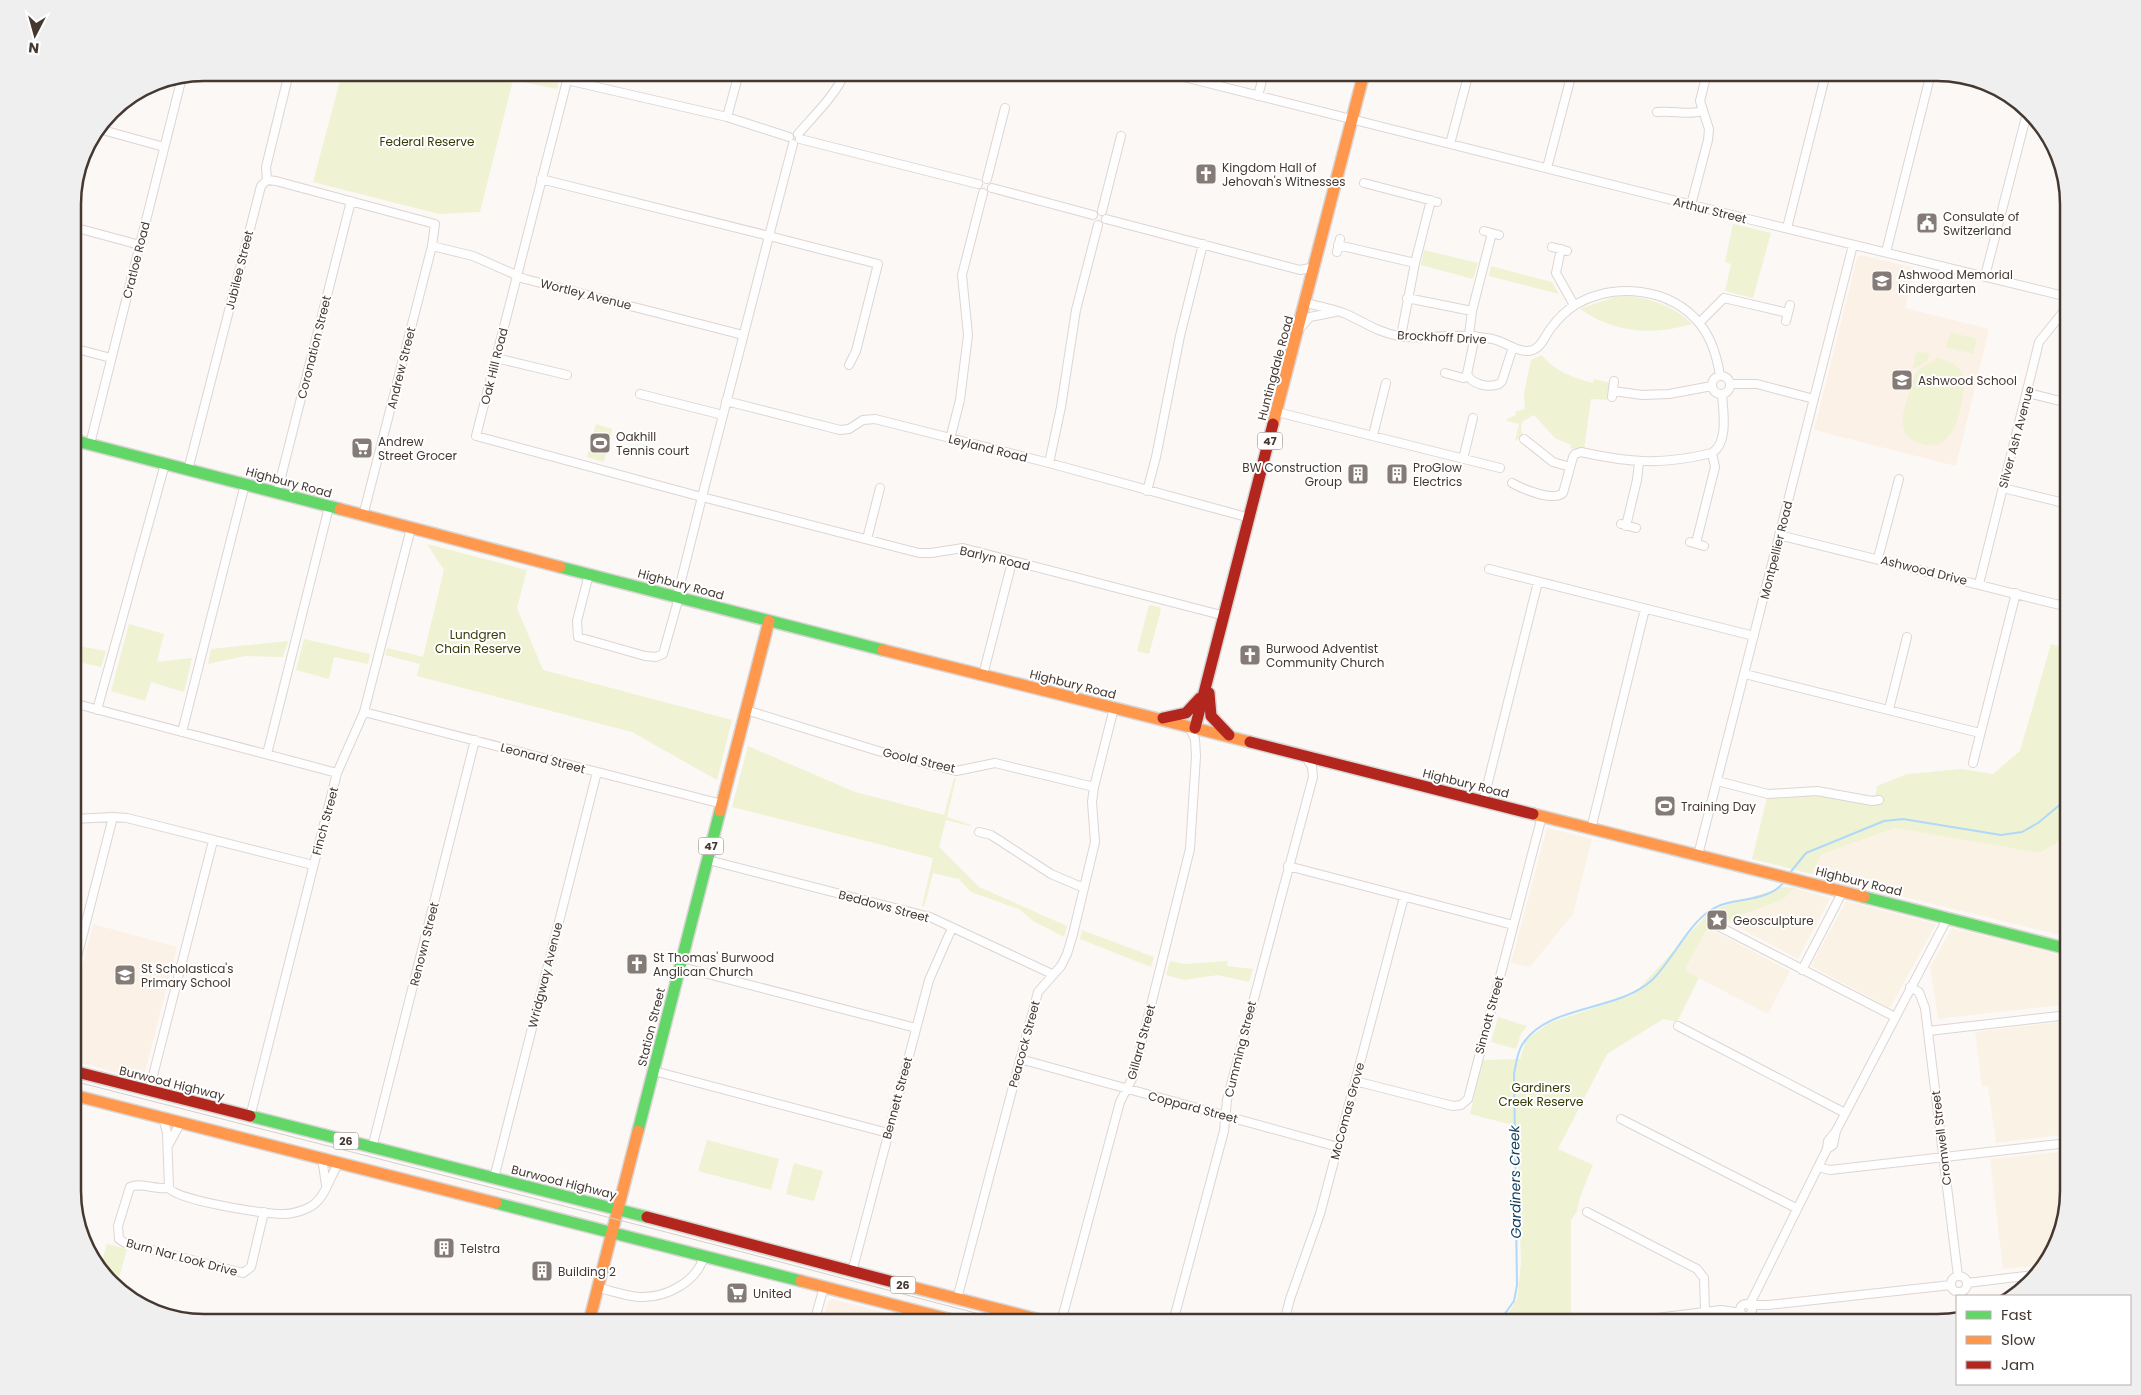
<svg xmlns="http://www.w3.org/2000/svg" width="2141" height="1395" viewBox="0 0 2141 1395" font-family="Poppins,sans-serif">
  <style>
    .industrial { fill: #fbf2e6 }
    .education { fill: #fcf1e6 }
    .green { fill: #f0f2d4 }
    .lines { fill: none; stroke-linecap: round; stroke-linejoin: round }
    .stream { stroke: #afd8f9; stroke-width: 2 }
    .street-casing { stroke: #ded5d1; stroke-width: 10 }
    .fast-casing { stroke: #d8d5d3; stroke-width: 14 }
    .slow-casing { stroke: #d8d5d3; stroke-width: 14 }
    .jam-casing { stroke: #d8d5d3; stroke-width: 14 }
    .street { stroke: #fefefe; stroke-width: 8 }
    .fast { stroke: #63d668; stroke-width: 11 }
    .slow { stroke: #ff974d; stroke-width: 11 }
    .jam { stroke: #b3261e; stroke-width: 11 }
    .tram { stroke: #d3d1d0; stroke-width: 1 }
    .labels { text-anchor: middle; dominant-baseline: central; stroke-width: 4; stroke-linejoin: round; paint-order: stroke }
    .shield { fill: #fff; stroke: #7d746f; stroke-width: 1 }
    .shield-label { font-size: 11px; font-weight: bold; fill: #453831 }
    .park-label { font-size: 12px; fill: #383b03; stroke: #fff }
    .poi-label { font-size: 12px; fill: #453831; stroke: #fff; text-anchor: start }
    .street-label { font-size: 12px; fill: #453831; stroke: #fff }
    .water-label { font-size: 14px; font-style: italic; fill: #123e5e; stroke: #fff }
    .rim { fill: none; stroke: #453831; stroke-width: 2.5 }
  </style>
  <rect width="100%" height="100%" fill="#fbf8f6"/>
  <path class="industrial" d="M1547,828l45,11 -19,75 -43,53 -19,-4z
    M1895,828l145,25 28,-17v101l-257,-63 11,-20z
    M1795,888l35,10 -32,61 -71,-38 55,-21z
    M1846,901l90,23 -46,84 -79,-42z
    M1952,928l116,29v47l-130,15 -8,-52z
    M1714,931l76,40 -22,43 -83,-43 20,-39z
    M2068,1021v113l-72,9 -8,-57h-6l-7,-54z
    M2068,1151v40l-22,73 -43,5 -13,-110z"/>
  <path class="education" d="M1861,255l54,13 -10,40 84,21 -33,137 -142,-36 43,-172z
    M93,924l84,23 -33,129 -4,3 -67,-18v-58z
    M832,1299l89,23h-98l5,-20z"/>
  <path class="green" d="M342,73h218l-3,16 -44,-9 -33,132 -41,2 -126,-32z
    M1733,224l38,9 -18,65 -28,-7 6,-27 -6,-2z
    M1424,250l54,13 -5,16 -52,-14z
    M1491,266l61,16 7,12 -70,-18z
    M1628,296c24,3 46,10 64,28 -40,12 -77,9 -112,-15l34,-12z
    M1950,332l27,7 -4,15 -27,-7z
    M1924,352l6,2 -2,6 -12,8h-3l3,-15z
    M1542,355c11,16 33,23 51,28l1,-4 16,4 -3,17 -16,-1 -7,51 -14,-2 1,-3 -16,-7 -21,-23 -12,7 -1,9 3,4 -9,6 4,-17 -12,-3v-2l9,-4 -1,-3 10,-3 -1,-16 7,-33z
    M1937,358c15,3 24,8 28,23 -3,24 -9,74 -43,63 -9,-3 -17,-7 -19,-17 -3,-12 9,-40 12,-53l6,-6z
    M596,424l16,5 -8,33 -17,-5z
    M427,544l100,26 -10,38 26,62 189,50 -15,60 -85,-48 -215,-56 3,-12 -35,-9 2,-7 36,9 21,-87z
    M1149,605l10,2 2,3 -12,44 -12,-3z
    M129,624l35,10 -7,28 35,-4 -8,34 -33,-10 -6,19 -34,-10z
    M304,639l66,15 -2,10 -34,-7 -5,22 -33,-9z
    M288,641l-5,16 -38,-1 -37,8 3,-15z
    M2051,644l17,5v187l-28,17 -145,-25 -73,26 -11,20 -59,-15 15,-61 44,-5 63,10 3,-17 30,-12 55,-5 31,5 27,-23z
    M73,645l33,6 -5,16 -28,-6z
    M748,746l107,46 89,23 10,-37h2l-9,39 24,8 -1,1 -24,-6 -7,27 40,40 88,39 -3,11 -31,-16 -14,-12 -48,-17 -12,-13 -26,-6 -9,34 -2,-1 11,-48 -201,-51z
    M1782,887l13,1 -13,12 -62,23 -15,9 -20,38 14,8 -22,44 -14,-3 -56,35 -49,95 35,16 -13,32 -3,14 -6,9v102h-68l14,-23 4,-36 -4,-137 -47,-12 13,-54 37,-1 6,-19 23,-17 84,-28 78,-85z
    M1082,930l72,27 -3,10 -71,-28z
    M1170,961l14,3 44,-3 -1,5 26,3 -4,13 -31,-7 -34,5 -18,-5z
    M1498,1017l29,9 -6,8 -5,15 -25,-7z
    M707,1140l72,19 -8,31 -73,-19z
    M794,1163l29,8 -9,30 -28,-7z
    M107,1244l20,5 -10,36 -17,-18z"/>
  <g class="lines">
    <path class="stream" d="M1789,874l17,-21 78,-32 19,-2 98,16 21,-3 16,-9 30,-25
      M1499,1322l15,-21 3,-16 -3,-211c2,-9 3,-21 8,-29 25,-41 96,-33 130,-65 20,-19 36,-56 59,-70 21,-14 56,-6 73,-28"/>
    <g class="street-casing">
      <path id="street" d="M569,73l-93,363 222,60
        M1168,73l584,147 316,77
        M567,80l160,37 62,20
        M1258,96l6,-23
        M1657,112c18,-2 29,4 46,-1
        M727,117l12,-44
        M99,129l65,18
        M798,134c12,-14 42,-44 46,-61
        M800,139l178,45
        M1450,144l18,-68
        M1547,168l25,-95
        M541,179l224,56
        M987,179l18,-71
        M267,180l9,1 159,43 -3,22 -69,270
        M267,180l-1,-13 23,-94
        M1364,183l73,19
        M992,188l101,27
        M1691,205l17,-65 1,-11 -9,-28 7,-28
        M1102,211l19,-75
        M1106,219l194,51 15,-3
        M73,227l67,18
        M1787,228l39,-155
        M1484,231l15,4
        M770,232l23,-88
        M773,237l105,27 -22,87 -7,14
        M1338,245l77,18
        M432,246l41,10 52,23 218,56
        M1552,247l15,4
        M1561,249l-5,24 18,32
        M1337,252l3,-13
        M1886,252l45,-179
        M1985,276l42,-163
        M1407,298l65,13
        M1306,303c13,3 28,6 40,11 20,9 29,17 52,22 27,4 53,-3 80,1 6,1 12,1 18,3 10,3 22,12 32,11 13,-1 16,-14 23,-23 6,-8 16,-18 24,-23 39,-23 95,-18 125,19 12,15 17,32 20,52
        M1786,321l4,-16
        M1699,323l25,-25 64,15
        M1301,327l9,-10 25,-5
        M1469,335l3,-24 20,-78
        M1401,336l14,-73 16,-63
        M1475,336l-8,38c5,11 22,14 32,10l3,-3 11,-34
        M73,348l38,10
        M496,358l71,17
        M1445,373l18,5 5,-1
        M1712 385a9 9 0 1 1 18 0a9 9 0 1 1-18 0Z
        M1730,384h27l57,15
        M1613,391l29,4 27,-1 43,-8
        M2028,393l40,10
        M640,394l83,21
        M1612,397l2,-16
        M726,401l114,29 9,-1 14,-9 12,-1 174,44 201,55
        M1277,412l223,56
        M1373,435l13,-52
        M950,439l10,-39 8,-65 -6,-60 21,-82
        M1524,439l29,23 17,5
        M90,444l92,-367
        M1463,459l10,-41
        M1049,463l12,-56 15,-97 22,-85
        M188,470l73,-284 6,-6
        M1512,483c11,6 41,19 51,10l10,-36 2,-3 6,-2c49,11 82,13 131,1 17,-11 11,-42 10,-59
        M2003,488l65,16
        M1147,491l9,-34 24,-121 23,-92
        M277,493l74,-292
        M703,493l65,-253
        M706,498l213,55h12l32,-5 262,68
        M1621,524l15,4
        M1626,526l11,-46 2,-18
        M1779,535l289,72
        M867,539l13,-51
        M1690,542l14,4
        M1696,543l19,-76 -3,-14
        M1878,558l21,-79
        M1489,569l265,67
        M589,574l-12,47 1,16 67,19 11,1 7,-3 16,-57
        M1979,584l60,-242 24,-30 5,-15
        M677,597l24,-96
        M1745,674l235,59
        M983,675l29,-113
        M73,703l264,70
        M1889,709l18,-72
        M97,710l68,-246
        M746,710l132,41 78,20 39,-8 99,24
        M364,712l358,92
        M182,732l63,-248
        M267,754l62,-247
        M1973,763l43,-170
        M1717,781l51,13 49,-3 55,10 7,-1
        M1483,802l55,-220
        M73,819l40,-2 14,1 186,47
        M1591,829l54,-220
        M979,832l12,3 60,39 33,14
        M1698,855l155,-610
        M708,860l222,57 122,57
        M1288,866l225,59
        M1718,926l177,91
        M681,967l235,61
        M1802,970l41,-79
        M73,973l40,-156
        M1910,987l9,5 6,16 33,268
        M1678,1026l167,87
        M1928,1031l140,-16
        M1020,1059l318,88
        M654,1071l234,62
        M1355,1081l98,25 8,-1 7,-6 74,-283
        M149,1091l64,-250
        M163,1117l4,16 2,55c9,13 97,26 115,26 9,0 18,-3 26,-7 16,-9 19,-30 29,-44
        M250,1117l87,-344 27,-61 47,-184
        M1621,1119l175,89
        M169,1144l12,-22
        M372,1148l103,-408
        M1827,1149l6,-4 3,-14
        M322,1158l4,27
        M1818,1167l12,3 238,-27
        M494,1178l103,-406
        M169,1188c-13,2 -29,-6 -39,-1l-12,39 1,13 6,4 118,30 8,-6 13,-55
        M1587,1212l110,57 7,9 1,34
        M852,1272l77,-292 23,-52
        M1951 1284a8 8 0 1 1 16 0a8 8 0 1 1-16 0Z
        M1967,1283l67,-8
        M599,1288c13,3 27,8 41,9 26,1 57,-15 64,-41
        M957,1299l81,-307 23,-26 6,-12 6,-20 22,-92 -3,-40 2,-15 20,-79
        M1740 1310a6 6 0 1 1 12 0a6 6 0 1 1-12 0Z
        M1750,1304l77,-155 1,-8 8,-10 112,-214
        M1751,1305h17l183,-20
        M1724,1312l8,5 3,5
        M814,1322l10,-35
        M1061,1322l59,-220 13,-25 57,-228 6,-93 -1,-17 -6,-12
        M1173,1322l51,-191 3,-31 86,-323 -1,-10 -6,-10
        M1284,1322l6,-23 30,-85 84,-317
        M1624,1322l97,-12 20,3"/>
    </g>
    <g class="fast-casing">
      <path id="fast" d="M73,440l267,69
        M560,567l323,83
        M1864,897l204,52
        M250,1116l397,101
        M638,1131l82,-320
        M496,1203l305,78"/>
    </g>
    <g class="slow-casing">
      <path id="slow" d="M1273,424l91,-351
        M340,509l220,58
        M883,650l367,92
        M720,811l49,-190
        M1533,814l331,83
        M73,1095l423,108
        M801,1281l159,41
        M908,1286l140,36
        M589,1322l49,-191"/>
    </g>
    <g class="jam-casing">
      <path id="jam" d="M1209,693l2,23 18,19
        M1163,718l23,-5 14,-15
        M1195,728l78,-304
        M1250,742l283,72
        M73,1071l177,45
        M647,1217l261,69"/>
    </g>
    <use href="#street" class="street"/>
    <use href="#fast" class="fast"/>
    <use href="#slow" class="slow"/>
    <use href="#jam" class="jam"/>
    <path class="tram" d="M73,1081l589,150 348,91"/>
  </g>
  <defs>
    <g id="church-square" transform="scale(1.125)"><rect x="-9" y="-9" width="18" height="18" rx="4" fill="#857b76" stroke="#fff"/><path d="M-1.2-6h2.4v3.5h3.3v2.4h-3.3V6h-2.4V-.1h-3.3v-2.4h3.3Z" fill="#fff"/></g>
    <g id="civic-square" transform="scale(1.125)"><rect x="-9" y="-9" width="18" height="18" rx="4" fill="#857b76" stroke="#fff"/><path d="M-.6-6.5H3V-4.5H.6V-3L4-1V1h2V6H-6V1h2V-1L-.6-3ZM-1.2 2.5V6h2.4V2.5Z" fill="#fff"/></g>
    <g id="school-square" transform="scale(1.125)"><rect x="-9" y="-9" width="18" height="18" rx="4" fill="#857b76" stroke="#fff"/><path d="M0-5L7-2L0 1L-7-2ZM-4 1L0 2.5L4 1V4Q0 6-4 4Z" fill="#fff"/></g>
    <g id="stadium-square" transform="scale(1.125)"><rect x="-9" y="-9" width="18" height="18" rx="4" fill="#857b76" stroke="#fff"/><path d="M0-5a6.5 5 0 1 0 0 10a6.5 5 0 1 0 0-10ZM-3.5-1.8h7v3.6h-7Z" fill="#fff"/></g>
    <g id="supermarket-square" transform="scale(1.125)"><rect x="-9" y="-9" width="18" height="18" rx="4" fill="#857b76" stroke="#fff"/><path d="M-6-5.5h2.5l.6 2H6L4.5 2H-2.5L-4.4-4H-6ZM-1.5 3.2a1.3 1.3 0 1 0 .1 0ZM3 3.2a1.3 1.3 0 1 0 .1 0Z" fill="#fff"/></g>
    <g id="building-square" transform="scale(1.125)"><rect x="-9" y="-9" width="18" height="18" rx="4" fill="#857b76" stroke="#fff"/><path d="M-4-6H4V6H1V3H-1V6H-4ZM-2.5-4.3h1.7v1.8h-1.7ZM.8-4.3h1.7v1.8H.8ZM-2.5-1h1.7V.8h-1.7ZM.8-1h1.7V.8H.8Z" fill="#fff"/></g>
    <g id="sight-square" transform="scale(1.125)"><rect x="-9" y="-9" width="18" height="18" rx="4" fill="#857b76" stroke="#fff"/><path d="M0-6L1.8-2.2L6-1.7L2.9 1.2L3.7 5.4L0 3.3L-3.7 5.4L-2.9 1.2L-6-1.7L-1.8-2.2Z" fill="#fff"/></g>
  </defs>
  <g fill-rule="evenodd">
    <use href="#church-square" x="1206" y="174"/>
    <use href="#civic-square" x="1927" y="223"/>
    <use href="#school-square" x="1882" y="281"/>
    <use href="#school-square" x="1902" y="380"/>
    <use href="#stadium-square" x="600" y="443"/>
    <use href="#supermarket-square" x="362" y="448"/>
    <use href="#building-square" x="1358" y="474"/>
    <use href="#building-square" x="1397" y="474"/>
    <use href="#church-square" x="1250" y="655"/>
    <use href="#stadium-square" x="1665" y="806"/>
    <use href="#sight-square" x="1717" y="920"/>
    <use href="#church-square" x="637" y="964"/>
    <use href="#school-square" x="125" y="975"/>
    <use href="#building-square" x="444" y="1248"/>
    <use href="#building-square" x="542" y="1271"/>
    <use href="#supermarket-square" x="737" y="1293"/>
  </g>
  <g class="labels">
    <g class="shield">
      <rect x="1257.5" y="432.5" width="25" height="17" rx="4"/>
      <rect x="698.5" y="837.5" width="25" height="17" rx="4"/>
      <rect x="333.5" y="1132.5" width="25" height="17" rx="4"/>
      <rect x="890.5" y="1276.5" width="25" height="17" rx="4"/>
    </g>
    <g class="shield-label">
      <text x="1270" y="441">47</text>
      <text x="711" y="846">47</text>
      <text x="346" y="1141">26</text>
      <text x="903" y="1285">26</text>
    </g>
    <g class="park-label">
      <text x="427" y="141">Federal Reserve</text>
      <text x="478" y="634">Lundgren<tspan x="478" dy="14">Chain Reserve</tspan></text>
      <text x="1541" y="1087">Gardiners<tspan x="1541" dy="14">Creek Reserve</tspan></text>
    </g>
    <g class="poi-label">
      <text x="1222" y="167">Kingdom Hall of<tspan x="1222" dy="14">Jehovah's Witnesses</tspan></text>
      <text x="1943" y="216">Consulate of<tspan x="1943" dy="14">Switzerland</tspan></text>
      <text x="1898" y="274">Ashwood Memorial<tspan x="1898" dy="14">Kindergarten</tspan></text>
      <text x="1918" y="380">Ashwood School</text>
      <text x="616" y="436">Oakhill<tspan x="616" dy="14">Tennis court</tspan></text>
      <text x="378" y="441">Andrew<tspan x="378" dy="14">Street Grocer</tspan></text>
      <text x="1342" y="467" text-anchor="end">BW Construction<tspan x="1342" dy="14">Group</tspan></text>
      <text x="1413" y="467">ProGlow<tspan x="1413" dy="14">Electrics</tspan></text>
      <text x="1266" y="648">Burwood Adventist<tspan x="1266" dy="14">Community Church</tspan></text>
      <text x="1681" y="806">Training Day</text>
      <text x="1733" y="920">Geosculpture</text>
      <text x="653" y="957">St Thomas' Burwood<tspan x="653" dy="14">Anglican Church</tspan></text>
      <text x="141" y="968">St Scholastica's<tspan x="141" dy="14">Primary School</tspan></text>
      <text x="460" y="1248">Telstra</text>
      <text x="558" y="1271">Building 2</text>
      <text x="753" y="1293">United</text>
    </g>
    <g class="street-label">
      <text transform="translate(1710 210) rotate(14)">Arthur Street</text>
      <text transform="translate(136 260) rotate(-76)">Cratloe Road</text>
      <text transform="translate(239 270) rotate(-76)">Jubilee Street</text>
      <text transform="translate(586 294) rotate(14)">Wortley Avenue</text>
      <text transform="translate(1442 337) rotate(3)">Brockhoff Drive</text>
      <text transform="translate(314 347) rotate(-76)">Coronation Street</text>
      <text transform="translate(494 366) rotate(-76)">Oak Hill Road</text>
      <text transform="translate(401 368) rotate(-76)">Andrew Street</text>
      <text transform="translate(1275 368) rotate(-75)">Huntingdale Road</text>
      <text transform="translate(2016 437) rotate(-75)">Silver Ash Avenue</text>
      <text transform="translate(988 448) rotate(14)">Leyland Road</text>
      <text transform="translate(289 482) rotate(15)">Highbury Road</text>
      <text transform="translate(1776 550) rotate(-76)">Montpellier Road</text>
      <text transform="translate(995 558) rotate(13)">Barlyn Road</text>
      <text transform="translate(1924 570) rotate(14)">Ashwood Drive</text>
      <text transform="translate(681 584) rotate(15)">Highbury Road</text>
      <text transform="translate(1073 684) rotate(14)">Highbury Road</text>
      <text transform="translate(543 758) rotate(15)">Leonard Street</text>
      <text transform="translate(919 760) rotate(13)">Goold Street</text>
      <text transform="translate(1466 783) rotate(14)">Highbury Road</text>
      <text transform="translate(325 821) rotate(-75)">Finch Street</text>
      <text transform="translate(1859 881) rotate(14)">Highbury Road</text>
      <text transform="translate(884 906) rotate(15)">Beddows Street</text>
      <text transform="translate(424 944) rotate(-76)">Renown Street</text>
      <text transform="translate(545 975) rotate(-76)">Wridgway Avenue</text>
      <text transform="translate(1489 1015) rotate(-75)">Sinnott Street</text>
      <text transform="translate(651 1027) rotate(-76)">Station Street</text>
      <text transform="translate(1141 1042) rotate(-75)">Gillard Street</text>
      <text transform="translate(1024 1044) rotate(-75)">Peacock Street</text>
      <text transform="translate(1240 1049) rotate(-76)">Cumming Street</text>
      <text transform="translate(172 1083) rotate(14)">Burwood Highway</text>
      <text transform="translate(897 1098) rotate(-75)">Bennett Street</text>
      <text transform="translate(1193 1107) rotate(15)">Coppard Street</text>
      <text transform="translate(1347 1111) rotate(-75)">McComas Grove</text>
      <text transform="translate(1941 1138) rotate(-97)">Cromwell Street</text>
      <text transform="translate(564 1182) rotate(14)">Burwood Highway</text>
      <text transform="translate(182 1257) rotate(15)">Burn Nar Look Drive</text>
    </g>
    <g class="water-label">
      <text transform="translate(1515 1182) rotate(-91)">Gardiners Creek</text>
    </g>
  </g>
  <path d="M0 0H2141V1395H0ZM204 81H1937A123 123 0 0 1 2060 204V1191A123 123 0 0 1 1937 1314H204A123 123 0 0 1 81 1191V204A123 123 0 0 1 204 81Z" fill="#f0efef" fill-rule="evenodd"/>
  <path class="rim" d="M204 81H1937A123 123 0 0 1 2060 204V1191A123 123 0 0 1 1937 1314H204A123 123 0 0 1 81 1191V204A123 123 0 0 1 204 81Z"/>
  <rect x="1956" y="1295" width="175" height="90" fill="#ffffff" stroke="#b5afad"/>
  <rect x="1966" y="1311" width="25" height="8" fill="#63d668" stroke="#b5afad"/>
  <text x="2001" y="1320" font-size="15" fill="#453831">Fast</text>
  <rect x="1966" y="1336" width="25" height="8" fill="#ff974d" stroke="#b5afad"/>
  <text x="2001" y="1345" font-size="15" fill="#453831">Slow</text>
  <rect x="1966" y="1361" width="25" height="8" fill="#b3261e" stroke="#b5afad"/>
  <text x="2001" y="1370" font-size="15" fill="#453831">Jam</text>
  <g transform="translate(35 35) rotate(186)" stroke="#ffffff" stroke-width="4" paint-order="stroke">
  <path d="M0-4L9 19L0 12L-9 19Z" fill="#453831"/>
  <text y="-8" font-size="14" font-weight="bold" text-anchor="middle" fill="#453831">N</text>
  </g>
</svg>
